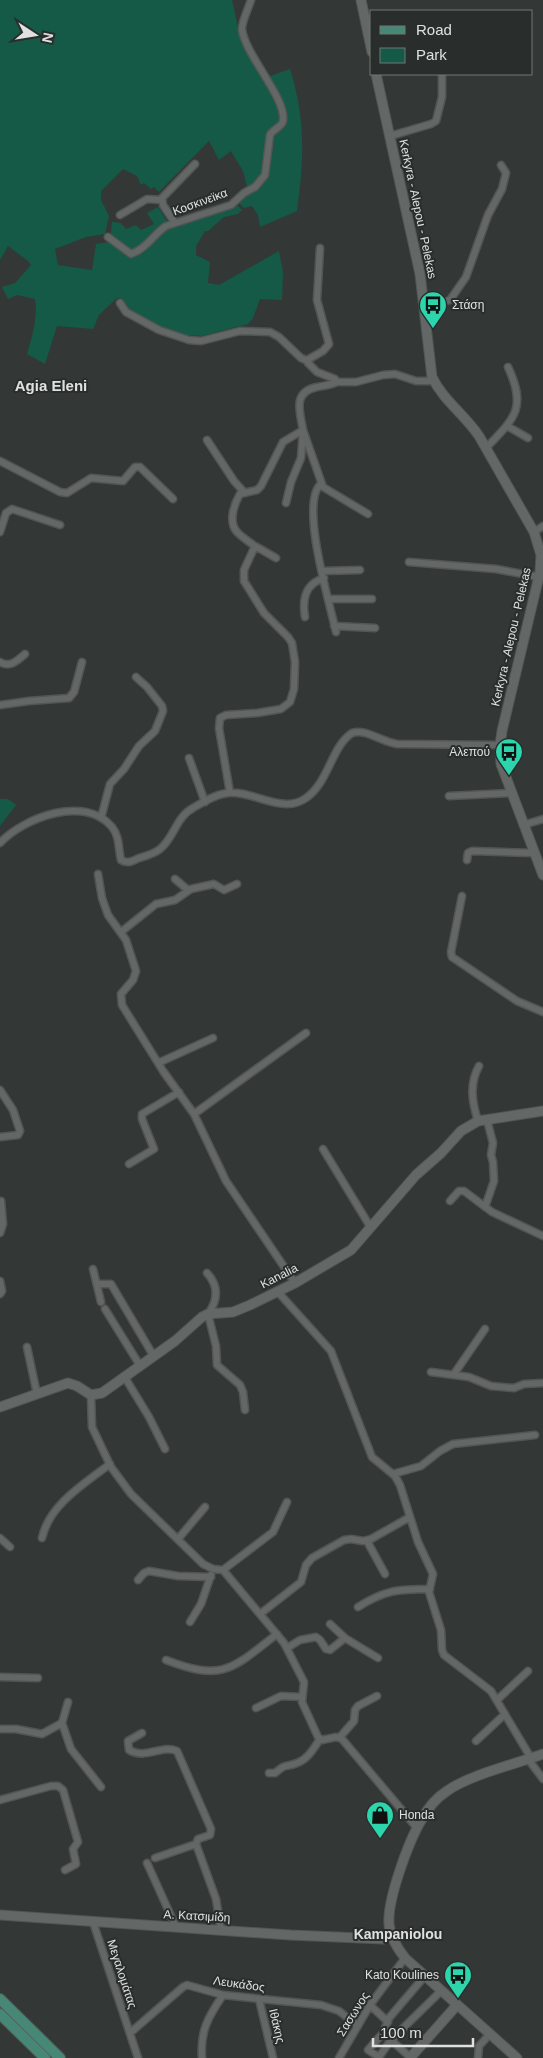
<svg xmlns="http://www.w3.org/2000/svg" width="543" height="2058" viewBox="0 0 543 2058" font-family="Arial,sans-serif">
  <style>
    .green { fill: #155947 }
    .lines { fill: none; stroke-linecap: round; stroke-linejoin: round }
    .street-casing { stroke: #525554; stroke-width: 9 }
    .secondary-casing { stroke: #525554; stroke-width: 11 }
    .primary-casing { stroke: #525554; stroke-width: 12 }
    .street { stroke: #636866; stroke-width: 6 }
    .secondary { stroke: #636866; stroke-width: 9 }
    .primary { stroke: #468776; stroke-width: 10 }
    .labels { text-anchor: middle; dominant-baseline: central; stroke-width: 4; stroke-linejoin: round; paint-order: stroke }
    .street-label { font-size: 12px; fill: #dee1e0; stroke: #292e2c }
    .poi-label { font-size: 12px; fill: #dee1e0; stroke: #292e2c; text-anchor: start }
    .neighbourhood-label { font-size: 14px; font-weight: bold; fill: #dee1e0; stroke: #292e2c }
    .quarter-label { font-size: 15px; font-weight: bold; fill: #dee1e0; stroke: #292e2c }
  </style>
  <rect width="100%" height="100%" fill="#333836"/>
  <path class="green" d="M0,0h232l7,32 23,47 28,-10c16,50 14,91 7,142l-37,16 -2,-12 -6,-9 -8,2 -5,-5 10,-9 -6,-23 -12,-20 -12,9 -10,-19 -50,51 -5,-5 -3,2 -7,-6 -3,2 -4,-9 -14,-7 -22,22v9l8,16 -4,18 -19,3 -31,12 3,16 34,5 4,-26 14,-2 2,-20 9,1 5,6 10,-4 5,5 13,-6 -7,-11 11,-6 13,20 66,-22 5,5 -4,4 -14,3 -16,14h-3l-9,15v9l14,7 -2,21 11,2 60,-34 4,21 -1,28 -22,-1 -7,19 -5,6 -46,12 -28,-2 -50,-27 -1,-8 -6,-1 -18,17 -6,14 -36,-3 -12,38 -18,-10c5,-17 11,-37 8,-55l-18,-4 -9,4 -6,-12 13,-4 16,-18 -3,-4 -20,-15 -8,14z
    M0,799h8l8,6 -16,21z"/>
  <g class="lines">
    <g class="street-casing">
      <path id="street" d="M390,136l41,-12 5,-3 6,-24v-23
        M120,215l27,-16 15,1
        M175,223l-12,-18 -1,-7 33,-34
        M108,237l23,17c15,-5 22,-19 35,-28l65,-21 13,-12 11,-6 10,-12 5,-40c3,-6 12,-8 13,-14 4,-22 -37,-65 -41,-91 -1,-7 7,-23 9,-30
        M120,303l6,9 33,18 30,10 12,1 39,-10 30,1 9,5 22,21 7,3
        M424,307l26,-7 16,-23 22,-62 14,-26 4,-16 -5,-8
        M337,382h19l27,-7 12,-1 21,7h18
        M507,426l21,12
        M303,430l20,57 45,27
        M207,440l27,41 10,11
        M486,448c29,-30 41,-40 22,-81
        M0,461l60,31 7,1 24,-15 32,3 12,-14h5l33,32
        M321,484c-22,18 9,120 15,148
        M286,503l5,-21 10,-24 2,-26
        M0,532l6,-19 6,-4 48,16
        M534,532l9,-6
        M255,546l21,12
        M409,562l87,7 43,8
        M322,571l38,-1
        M328,599h44
        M305,617c-3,-18 0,-33 19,-39
        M334,626l41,2
        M0,662c10,6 17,-1 25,-8
        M0,705l29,-4 40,-3 5,-6 8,-30
        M189,758l16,44
        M230,793l-11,-65 1,-10 6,-3 31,-2 24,-4 9,-7 4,-13 1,-27 -3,-19 -4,-6 -24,-24 -20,-32v-11l11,-24c-6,-4 -13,-9 -18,-14 -9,-10 -3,-28 3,-38l17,-4 4,-4 22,-44 20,-12c-3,-18 -11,-38 14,-43 6,-1 14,-2 20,-5l-2,-3 -18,-7 -9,-9 1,-4 14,-8 6,-7 -12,-44 3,-52
        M449,796l62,-3
        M101,818l9,-34 14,-15 15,-23 16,-15 8,-20 -1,-5 -15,-19 -11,-10
        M523,825l20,-6
        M0,843c23,-25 85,-49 112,-16 8,10 6,21 9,33 7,4 12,1 18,-2 7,-2 15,-4 21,-9 14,-11 16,-32 33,-41 10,-6 23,-14 35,-15 25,-3 55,22 78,5 23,-16 25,-51 46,-65 13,-5 30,9 45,11l103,1
        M467,860l1,-7 4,-2 62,2
        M98,874l4,24 6,17 18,25 10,31 -3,9 -12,14 1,11 41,66 31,43 32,67 69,102
        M175,879l13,11
        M462,896l-11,56 1,5 65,44 26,11
        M121,932l35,-28 19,-4 16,-11 23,-5 10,6 13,-6
        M158,1063l55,-25
        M0,1090l13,20 7,21 -2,4 -18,2
        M194,1114l112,-81
        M478,1121c-6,-19 -9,-37 1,-55
        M323,1149l48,79
        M129,1164l25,-15 -12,-30v-5l37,-22
        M450,1201l9,-10h5l28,21 51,24
        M485,1207l9,-26 -1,-19 -2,-7 2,-12 -6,-23
        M0,1233l3,-9 -2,-23
        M93,1269l8,33
        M207,1273c12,13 11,27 1,41l8,32 1,19 23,20 3,7 2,18
        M0,1281l2,10 -2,3
        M97,1284h14l42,71
        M278,1292l53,59 41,106 23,19 5,9 18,57 15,32 -4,18 12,38 1,20 2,5 47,36 40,67
        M105,1309l34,55
        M27,1347l10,47
        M431,1372l38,5 22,9 23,2 10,-4 19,-1
        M454,1374l31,-45
        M124,1376l25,41 16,32
        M91,1395l1,32 19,40 20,27 72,70 10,5 10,1 61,73 20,39 -2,20 16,35 4,3 14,-3 6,2 75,89
        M393,1474l28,-8 19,-15 13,-7 82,-9
        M0,1538l10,9
        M42,1538c7,-33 42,-54 68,-74
        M178,1539l27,-32
        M367,1541l18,33
        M223,1570l50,-38 14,-30
        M138,1580l6,-7 5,-2 29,5 33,1
        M358,1607c27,-17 40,-18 72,-18
        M260,1614l41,-32 5,-17 6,-7 32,-18 7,-1 12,2 8,-2 39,-22
        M190,1622l11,-18 10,-29
        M330,1624l15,14 33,20
        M287,1648l13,-8 16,-3 4,3 6,9 4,1 15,-12
        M166,1660c57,22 66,9 111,-26
        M0,1677l38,1
        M497,1700l31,-29
        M256,1708l25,-12 21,1
        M62,1723l9,26 30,38
        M0,1729h16l26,5 20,-11 6,-21
        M142,1733l-14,8 1,9c17,10 33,-6 48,1l34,78 -1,6 -12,4 -2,5 20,55 5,31
        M340,1737l14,-16 1,-11 3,-4 19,-10
        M476,1741l29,-27
        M528,1759l15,20
        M269,1773h6c13,-11 10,-5 22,-10 11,-4 17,-15 23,-24
        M0,1800l51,-14h7l5,4 15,52 -5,7 3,15 -11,6
        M155,1858l41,-14
        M147,1863l29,64
        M93,1922l45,136
        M259,1999l14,59
        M370,2005l18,17
        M130,2033l53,-46 4,-2 36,10 98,10 18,6 19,15
        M383,2033l-15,17 11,7 12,-17 50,-49
        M410,2057l-27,-24 6,-15 35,-41
        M202,2058c-2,-27 6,-41 21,-63
        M339,2058l31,-53 35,-47
        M478,2058l1,-12 11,-12"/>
    </g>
    <g class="secondary-casing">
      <path id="secondary" d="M361,0l11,52
        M376,74l44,200 12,103c11,23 33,38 47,59l55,96 7,23 -1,17 -38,159 -2,14 1,19 42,111
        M0,1407l68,-24 9,3 14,9 11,-2 73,-52 27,-24 6,-3 25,-2 17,-7 45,-22 56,-33 65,-75 25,-22 20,-22 17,-10 65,-10
        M0,1915l290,20 93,4 9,-3
        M410,2058l47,-53
        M517,2058l-112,-100c-7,-9 -15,-21 -16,-34 -2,-24 20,-84 33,-105 6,-11 14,-21 25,-28 22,-16 69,-27 96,-37"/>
    </g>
    <g class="primary-casing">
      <path id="primary" d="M0,1999l60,59
        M0,2014l45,44"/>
    </g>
    <use href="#street" class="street"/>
    <use href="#secondary" class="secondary"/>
    <use href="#primary" class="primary"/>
  </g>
  <defs>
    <g id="bus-pin" transform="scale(1.4375)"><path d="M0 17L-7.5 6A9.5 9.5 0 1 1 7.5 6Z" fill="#2cd5ab" stroke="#292e2c"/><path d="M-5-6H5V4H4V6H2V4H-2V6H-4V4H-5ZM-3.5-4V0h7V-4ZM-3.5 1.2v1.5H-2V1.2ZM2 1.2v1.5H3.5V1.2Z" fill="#111"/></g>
    <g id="shop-pin" transform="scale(1.4375)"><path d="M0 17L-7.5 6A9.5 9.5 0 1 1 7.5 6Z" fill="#2cd5ab" stroke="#292e2c"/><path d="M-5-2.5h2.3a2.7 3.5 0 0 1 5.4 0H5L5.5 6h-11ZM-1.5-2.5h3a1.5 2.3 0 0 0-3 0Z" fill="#111"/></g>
  </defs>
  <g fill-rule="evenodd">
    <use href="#bus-pin" x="433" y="305"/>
    <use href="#bus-pin" x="509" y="752"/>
    <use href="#shop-pin" x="380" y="1815"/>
    <use href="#bus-pin" x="458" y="1975"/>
  </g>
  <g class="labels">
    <g class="street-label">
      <text transform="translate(200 202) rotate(-20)">Κοσκινεϊκα</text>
      <text transform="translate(418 209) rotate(78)">Kerkyra - Alepou - Pelekas</text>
      <text transform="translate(511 637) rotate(-77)">Kerkyra - Alepou - Pelekas</text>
      <text transform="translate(279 1276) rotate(-27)">Kanalia</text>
      <text transform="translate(197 1916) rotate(3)">Α. Κατσιμίδη</text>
      <text transform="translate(122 1974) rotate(72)">Μεγαλομάτας</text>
      <text transform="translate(239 1984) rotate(8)">Λευκάδος</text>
      <text transform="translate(353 2014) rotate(-58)">Σασωνος</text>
      <text transform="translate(277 2026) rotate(77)">Ιθάκης</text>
    </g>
    <g class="poi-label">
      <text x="452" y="305">Στάση</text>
      <text x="490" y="752" text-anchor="end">Αλεπού</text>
      <text x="399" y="1815">Honda</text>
      <text x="439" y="1975" text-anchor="end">Kato Koulines</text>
    </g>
    <g class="neighbourhood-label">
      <text x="398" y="1934">Kampaniolou</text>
    </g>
    <g class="quarter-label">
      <text x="51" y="385">Agia Eleni</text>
    </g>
  </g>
  <rect x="370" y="10" width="162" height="65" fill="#292e2c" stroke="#717674"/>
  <rect x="380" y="26" width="25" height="8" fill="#468776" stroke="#717674"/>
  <text x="416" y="35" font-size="15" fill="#dee1e0">Road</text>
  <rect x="380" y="48" width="25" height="15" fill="#155947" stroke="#717674"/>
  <text x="416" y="60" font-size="15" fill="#dee1e0">Park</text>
  <g transform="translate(35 35) rotate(102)" stroke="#292e2c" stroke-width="4" paint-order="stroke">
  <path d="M0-4L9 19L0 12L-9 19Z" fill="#dee1e0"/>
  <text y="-8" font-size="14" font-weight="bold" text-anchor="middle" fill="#dee1e0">N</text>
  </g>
  <path d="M373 2038v8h100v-8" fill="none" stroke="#dee1e0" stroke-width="2.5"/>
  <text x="380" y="2038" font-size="15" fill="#dee1e0" stroke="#292e2c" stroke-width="4" paint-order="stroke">100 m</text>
</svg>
